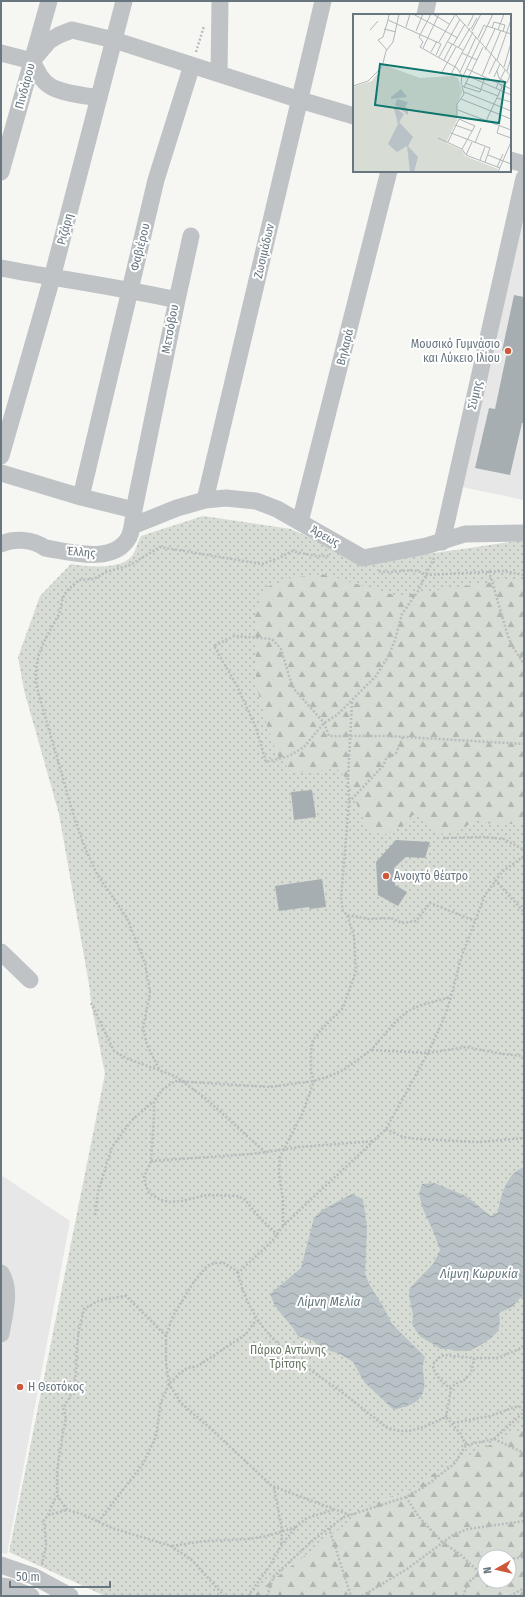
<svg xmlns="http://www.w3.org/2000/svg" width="525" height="1597" viewBox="0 0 525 1597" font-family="'Fira Sans Condensed',sans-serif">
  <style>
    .built { fill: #e6e7e6 }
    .grass { fill: url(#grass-dots); fill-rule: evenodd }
    .forest { fill: url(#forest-firs); fill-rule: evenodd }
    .water { fill: url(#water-waves) }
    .building { fill: #a7aeb2 }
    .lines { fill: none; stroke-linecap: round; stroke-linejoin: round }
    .path { stroke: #b9bcbe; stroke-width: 2.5; stroke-dasharray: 2 2; stroke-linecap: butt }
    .minor { stroke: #bfc3c6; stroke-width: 17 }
    .poi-dot { fill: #ce593a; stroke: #fff; stroke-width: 1.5 }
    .labels { text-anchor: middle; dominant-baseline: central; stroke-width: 4; stroke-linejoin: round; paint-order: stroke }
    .street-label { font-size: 12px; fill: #687680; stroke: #fff }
    .poi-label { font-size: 12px; fill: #687680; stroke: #fff; text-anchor: start }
    .park-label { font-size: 12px; fill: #6a7866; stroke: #fff }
    .water-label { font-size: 13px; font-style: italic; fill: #64777d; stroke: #fff }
    .inset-road { fill: none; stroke: #b0b7bb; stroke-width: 1 }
    .view { fill: #0f766e; fill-opacity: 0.15; stroke: #0f766e; stroke-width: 2 }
    .inset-edge { fill: none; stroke: #687680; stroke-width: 2 }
  </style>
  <defs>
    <pattern id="grass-dots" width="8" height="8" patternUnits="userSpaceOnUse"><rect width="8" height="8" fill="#d7dcd4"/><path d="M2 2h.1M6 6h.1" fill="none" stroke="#b2b7b1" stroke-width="1.8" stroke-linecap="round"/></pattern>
    <pattern id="forest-firs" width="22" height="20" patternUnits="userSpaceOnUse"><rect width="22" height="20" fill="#d7dcd4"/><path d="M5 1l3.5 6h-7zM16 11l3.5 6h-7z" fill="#b2b7b1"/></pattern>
    <pattern id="water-waves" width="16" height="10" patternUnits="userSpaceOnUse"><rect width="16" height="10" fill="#b9c2c6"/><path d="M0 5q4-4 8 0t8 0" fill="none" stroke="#9aa2a6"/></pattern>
  </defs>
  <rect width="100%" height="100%" fill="#f6f6f3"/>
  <path class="built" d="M524,215v285l-62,-13z
    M1,1175l69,46 -63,333 -6,-1z"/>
  <path class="grass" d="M203,516l88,13 75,34 158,-23v1056h-419l-96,-44 96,-478 -14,-71 -1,-13 -31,-176 -35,-124 -6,-33 22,-61 31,-32c16,3 50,6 61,-8 4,-6 6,-14 9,-20zM485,1557h24v24h-24z"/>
  <path class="forest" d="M322,574l76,22 115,-17 11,4v240l-29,2 -19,-5 -15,9 -24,6 -13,-14 -10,-7 -11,12 -17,8 -16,-1 -11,-23 -11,-30 -11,-11 -45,4 -14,-17 -10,-27 -12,-45 -1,-69 9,-27 27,-10z
    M524,1428v168h-272l127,-97 20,-4 17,-7 18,-15zM485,1557h24v24h-24z"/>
  <path class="water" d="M524,1167v128l-4,3 -8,9 -13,6 1,8 -2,10 -8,8 -20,12h-14l-8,-2h-7l-20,-12 -5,-6 -4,-7 1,-8 -4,-21 1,-7 23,-24 7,-14 -6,-17 -11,-24 -4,-15 3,-10 12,-1 32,13 25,20 7,-4c3,-17 8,-38 26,-45z
    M352,1194l11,5 4,29 -2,45 4,11 15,24 8,16 33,33c-3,8 -2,14 -1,22 3,22 -12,26 -30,31l-29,-27 -12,-21 -13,-8 -19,-6 -8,-7 -15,-5 -5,-8 -18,-22 -5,-12 31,-26 13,-50 8,-8z"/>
  <path class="building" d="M514,295l10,2v126h-2l-12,52 -35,-7 14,-60 6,1 12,-57 -5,-1z
    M312,790l4,27 -22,3 -3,-28z
    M396,840l34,2 -5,16 -19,-1 -12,11 1,17 12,7 -9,14 -20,-11 -2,-33z
    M322,879l4,28 -16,2 -1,-2 -30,4 -4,-25z"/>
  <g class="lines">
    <path class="path" d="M196,52l8,-26
      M434,558l-16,33 -16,23 -7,26 -6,15 -13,21 -39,39 -13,8 -20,24 -15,9 -23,6 -10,-34 -19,-42 -23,-40 20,-10 38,3 9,10 8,27 5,13 30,34 5,13h59l136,8
      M379,571c17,4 33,-6 47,4l78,-4 20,4
      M489,571l18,62 4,11 13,20
      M352,702l-4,78 1,22 -8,96 2,13 4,4 22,4 22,-1 11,5 14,-2 14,-18 45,18
      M349,802l34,-36 3,-7 10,-6 7,-16
      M443,838l41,-1 20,2 20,11
      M495,880l29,32
      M91,1003l23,48 14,8 47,17 30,22 61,55
      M372,1050l56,3 38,-6 37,7 21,2
      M159,1069l-12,-24 -4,-17 7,-35 -5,-30 -18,-45 -30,-44 -12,-26 -10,-28 -38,-132c-5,-30 8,-48 21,-72 3,-5 2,-10 4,-15 2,-9 10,-15 17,-21l15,-1 12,-7 24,-7 30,-18 102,17 17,-6 13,-7 23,5h14
      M386,1129l17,8 16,2 60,3 45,-4
      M151,1161l101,-7 48,-7 74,-6
      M95,1215l3,-23 14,-45 20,-27 21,-18
      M283,1226v-26l-4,-27 1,-16 23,-45 11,-31 -3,-9v-20l2,-12 9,-11 21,-21 13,-37 -2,-35 -7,-21
      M278,1235l-17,-16 -16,-19 -7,-4 -31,-1 -25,6 -12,1 -9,-2 -12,-7 -4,-10 -1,-6 7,-16 3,-45v-14l8,-12 13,-9 94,6 45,-6 16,-5 15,-7 26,-19 25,-29 12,-10 13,-6 30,-8
      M238,1273l-3,-3 -11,-7h-10l-7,3 -14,17 -20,33 -7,20v27l3,21 12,19 30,26 61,57 78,29
      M166,1336l-40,-40 -26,4 -16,9c-2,9 -5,19 -6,28 -4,28 3,46 -15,71l3,10 -4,20 -5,33v24l10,15 15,4 30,14 59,18 22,15 31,35
      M524,1353v2
      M451,1389c-8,-6 -18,-14 -18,-25l7,-7 4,-2 30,3
      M446,1417l5,-28 4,-5 9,-4 7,-7 3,-15h23l27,-11
      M453,1423l37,-7 25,-9h9
      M494,1439l30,14
      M466,1445l-6,-12 -14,-16c-21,9 -37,20 -60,10 -17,-13 -33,-27 -50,-39 -47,-33 -84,-56 -98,-115l35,-33 10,-14 103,-97 42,-76 17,-37 6,-19 10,-39 24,-63 17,-23 22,-16
      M274,1487l8,43 -1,15
      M406,1497l13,20 23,25 19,13 18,17
      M48,1515l8,-19
      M98,1522l45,-58 13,-28 5,-34 8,-18 11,-11 7,-5 11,-2 48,-32 10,-14
      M329,1528l22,68
      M172,1546l33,-5 44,-2 18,-3 29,-9
      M509,1559l15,-2
      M42,1565l4,-20 -2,-25 4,-5 19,-5
      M248,1596l21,-29 13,-23 14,-17 11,-9 26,-8
      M267,1596l7,-20 38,-35 17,-13 15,-11 62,-20 13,-7 12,-8 24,-19 11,-18 28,-6 30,-27
      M362,1596l45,-27 46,-34 15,-6 56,-8
      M463,1596l5,-13 17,-15
      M510,1596l14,-8"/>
    <path class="minor" d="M425,15l3,-14
      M1,53l31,8c5,10 9,19 18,25 10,7 37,10 49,12
      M32,61l17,-20 10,-6 13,-5 42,10 186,60 54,16
      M219,73l1,-72
      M510,160l14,4
      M1,172l48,-171
      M1,268c58,11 117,19 176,32l-43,210c-1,9 -1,19 -5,27 -15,28 -59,15 -84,11 -12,-9 -31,-10 -44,-4
      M177,300l14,-64
      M1,456l51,-178 72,-277
      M1,473l80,24 53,13
      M81,497l75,-317 36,-115
      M205,500l118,-499
      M300,522l89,-351
      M132,526l45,-18 28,-8 21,-2 30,3 21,8 86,49 63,-12 39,-12 59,-1
      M442,542l82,-364
      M1,952l29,28
      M1,1273c11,17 3,42 0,61
      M1,1565l32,11 37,20
      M1,1586l8,1 22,9"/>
  </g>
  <g class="poi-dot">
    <circle cx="508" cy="351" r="4"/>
    <circle cx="386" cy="876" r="4"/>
    <circle cx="20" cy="1387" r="4"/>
  </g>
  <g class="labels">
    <g class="street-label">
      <text transform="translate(25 86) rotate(-75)">Πινδάρου</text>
      <text transform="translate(65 229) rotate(-75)">Ριζάρη</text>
      <text transform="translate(140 247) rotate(-76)">Φαβιέρου</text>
      <text transform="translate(264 251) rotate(-77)">Ζωσιμάδων</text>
      <text transform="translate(170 329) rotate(-80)">Μετσόβου</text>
      <text transform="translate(345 347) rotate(-76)">Βηλαρά</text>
      <text transform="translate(475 395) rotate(-77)">Σύμης</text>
      <text transform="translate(325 536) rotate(29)">Άρεως</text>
      <text transform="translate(81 552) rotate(5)">Έλλης</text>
    </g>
    <g class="poi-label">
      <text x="500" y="344" text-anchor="end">Μουσικό Γυμνάσιο<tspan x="500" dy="14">και Λύκειο Ιλίου</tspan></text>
      <text x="394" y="876">Ανοιχτό θέατρο</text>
      <text x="28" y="1387">Η Θεοτόκος</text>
    </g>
    <g class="park-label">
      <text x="288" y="1350">Πάρκο Αντώνης<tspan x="288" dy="14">Τρίτσης</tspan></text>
    </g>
    <g class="water-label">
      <text x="479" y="1273">Λίμνη Κωρυκία</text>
      <text x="329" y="1301">Λίμνη Μελία</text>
    </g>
  </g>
  <g transform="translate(353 14)">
    <rect width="158" height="158" fill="#f6f6f3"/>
    <path d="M31,51l36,13 33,-2 5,2 4,14 -5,12v16l-11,23 16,7 3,6 33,13 -1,3h-144v-85l19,-6z" fill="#d7dcd4"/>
    <path d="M22,68l9,13 6,18 -2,15 -3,11 -6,6 1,4 23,10 -1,-5 5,-7 2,12 -3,12 -7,1 5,-5 -7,-9 -20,11 -1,-14h-5v-3l-13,2 3,7 -1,8 -1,1 -6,-2v-81zM96,80l7,2 1,5 -3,14 -8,10 -6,-5h-5v-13l6,-11z" fill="#d7dcd4"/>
    <path d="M48,75l6,8 -16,2v-2zM44,85l11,3 -3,5 3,2v6l-13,-10zM44,95l7,5 -5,8 14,15 -5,9 10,11 -4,15h-4l-3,-26 -10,6 -9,-8 10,-20 -4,-15z" fill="#b9c2c6"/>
    <path class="inset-road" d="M36,0l-1,6 53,24 -5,11M60,0l45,24M78,0l-12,23 4,5 -3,5 37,21 5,8 -1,8 3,3M80,0l16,10M102,0l56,62M115,12l6,-12M134,12l24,8M53,13l4,-13M139,14l2,-6 11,3 -2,6M31,15l12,3M118,15l6,-11M17,16l8,-9M145,16l6,-16M63,17l7,-17M119,17l9,-17M125,24l6,-13 3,2M86,28l16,-27M95,28l15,8M100,31l12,-21M70,34l16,-34M105,34l12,-20M34,36l-9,-10 5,-3 5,-17M132,36l10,-21M78,38l6,-11M109,39l15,7M86,43l21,-38M91,46l8,-16M144,46l14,-40M151,53l7,-24M114,55l44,20M144,57l2,7 8,5 3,-8M154,57l4,-13M89,58l14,-25M107,58l16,-35M98,60l22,-42M136,60l7,-15M110,62l30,-62M115,62l43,19M129,62l19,-46M141,63l6,-13M112,69l33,13M0,72l15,-5 14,-14 4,-16 7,-9 6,-28M111,73l19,-40M111,73l16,5 5,-15M143,74l9,-18M111,78l47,19M144,84l14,4M108,85l50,20M105,96l53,20M104,103v-13l7,-10 -2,-8M133,107l16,-34 -2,-3M102,111l17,6M146,112l-2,7 14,5M98,119l39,15 -5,14M85,124l24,11 4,6 34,13M95,128l11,-23 16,7 -13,23M122,129l6,-15M113,141l6,-13M135,141l23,9M127,146l5,-13M144,153l6,-13M145,158l13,-30"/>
    <path class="view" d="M27,50l125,18 -6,41 -124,-18z"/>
    <rect width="158" height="158" class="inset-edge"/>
  </g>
  <rect width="525" height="1597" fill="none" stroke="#687680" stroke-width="4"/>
  <g transform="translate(497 1569) rotate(262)"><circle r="19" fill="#ffffff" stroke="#c3c8cc"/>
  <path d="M0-3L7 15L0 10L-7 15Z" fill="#ce593a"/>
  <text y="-6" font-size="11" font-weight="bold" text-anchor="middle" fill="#687680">N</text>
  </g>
  <path d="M10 1581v6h100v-6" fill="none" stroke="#687680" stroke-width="2"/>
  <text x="16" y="1581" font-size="12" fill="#687680" stroke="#ffffff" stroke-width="3" paint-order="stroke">50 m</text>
</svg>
